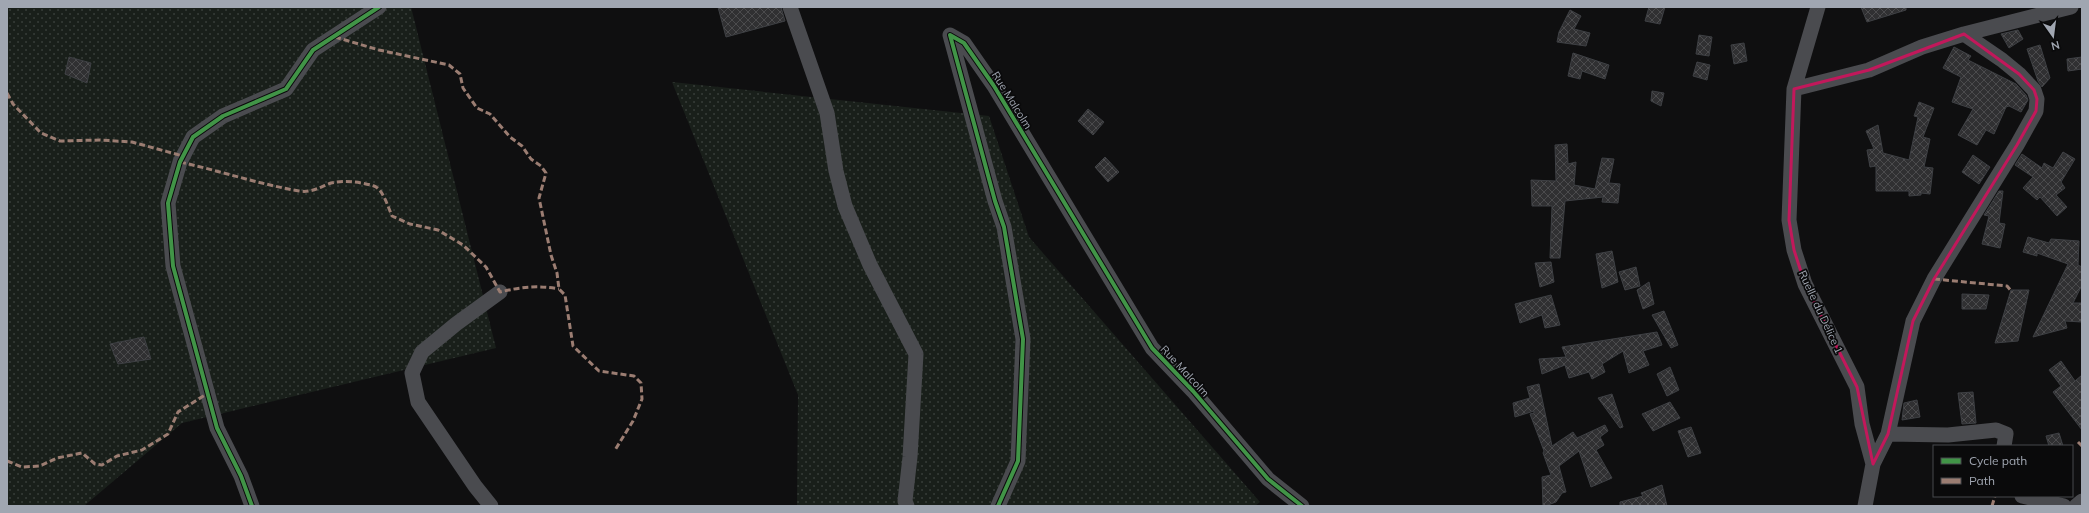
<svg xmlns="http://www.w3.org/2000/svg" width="2089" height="513" viewBox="0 0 2089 513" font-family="Mulish,sans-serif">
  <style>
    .grass { fill: url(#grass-dots) }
    .building { fill: url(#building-cross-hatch); stroke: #3e4044 }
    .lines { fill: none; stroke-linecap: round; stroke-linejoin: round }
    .minor { stroke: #4a4b4f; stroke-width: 15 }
    .quiet { stroke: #9b7d72; stroke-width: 3; stroke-dasharray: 6 3; stroke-linecap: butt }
    .cycleway-casing { stroke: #0a0a0b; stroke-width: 6 }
    .cycleway { stroke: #419447; stroke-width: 4 }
    .marked { fill: none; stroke: #c2185b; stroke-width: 3; stroke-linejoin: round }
    .labels { text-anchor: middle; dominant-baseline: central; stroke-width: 3.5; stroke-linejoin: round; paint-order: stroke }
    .street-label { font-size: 11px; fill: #a0a6b1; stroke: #0a0a0b }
  </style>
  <defs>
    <pattern id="grass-dots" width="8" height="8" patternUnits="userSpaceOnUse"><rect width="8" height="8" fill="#191f1a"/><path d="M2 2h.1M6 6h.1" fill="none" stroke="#373d39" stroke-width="1.8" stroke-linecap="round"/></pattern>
    <pattern id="building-cross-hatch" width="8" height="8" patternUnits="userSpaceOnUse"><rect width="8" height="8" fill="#303032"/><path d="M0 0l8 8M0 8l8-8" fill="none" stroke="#4b4b4d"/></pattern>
  </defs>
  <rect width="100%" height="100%" fill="#0f0f10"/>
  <path class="grass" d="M7,7h404l85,341 -314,75 -98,83h-77z
    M672,82l317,34 40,121 231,265 -5,4h-458l1,-111z"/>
  <path class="building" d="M718,7h63l4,14 -59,16z
    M1649,7h16l-5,17 -15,-3z
    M1861,7h45v3l-39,12z
    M1570,10l11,6 -7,13 16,4 -4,13 -29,-4 2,-10z
    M2018,30l5,9 -14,9 -8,-14z
    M1699,35l13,2 -3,19 -13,-2z
    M1744,43l3,18 -13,3 -3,-19z
    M2040,45l10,33 -8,9 -4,-6 -11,-32z
    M1954,47l17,9 -3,4 48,24 10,11 2,5 -7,12 -12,-6 -3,1 -12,27 -8,-4 -9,15 -19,-10 15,-26 -21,-7 9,-25 -18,-9z
    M1573,53l36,12 -4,14 -23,-8 -2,8 -12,-3z
    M69,57l22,6 -4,20 -22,-9z
    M2082,57v12l-14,2 -1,-12z
    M1697,62l13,3 -3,15 -14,-4z
    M1652,91l12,2 -3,13 -10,-5z
    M1919,102l15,6 -11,29 7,2 -6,28 9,1 -3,26 -9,-1v2l-12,1v-5h-33v-25l-6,1 -3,-17 7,-1 -8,-18 12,-6 5,28 26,7 9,-43 -4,-1z
    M1088,109l16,13 -11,13 -15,-14z
    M1567,144l1,20 8,-2 -2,23 21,4 7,-31 12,1 -5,24 11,1 -2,19 -16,-1 1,-5 -38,4 -5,57h-10l2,-52h-20l-1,-26 25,1 -1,-36z
    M2063,152l12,7 -14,23 4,6 -9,7 11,12 -10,9 -17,-19 -3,3 -14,-12 10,-11 -18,-12 7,-11 20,14 2,-5 9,5z
    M1973,155l17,12 -11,17 -17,-12z
    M1105,157l14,15 -11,10 -13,-15z
    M1999,191h4l-4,32 6,1 -5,24 -18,-4 7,-28 -5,-1z
    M2028,237l21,6 2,-4 28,2 -1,24 4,2v18l-9,18h9v19l-17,-1 2,7 -34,9 35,-73 -31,-11v3l-14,-4z
    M1612,251l6,31 -16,6 -6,-34z
    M1551,262l3,20 -14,5 -5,-24z
    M1636,267l4,19 -15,4 -6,-18z
    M1649,282l5,22 -11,5 -6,-19z
    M2011,290h18l-11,51 -23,2z
    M1962,294l27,1 -3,14h-24z
    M1551,295l9,30 -15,3 -3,-13 -22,8 -5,-19z
    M1664,311l14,34 -7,3 -19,-33z
    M1657,332l5,13 -19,6 6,14 -20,8 -6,-22 -21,13 3,8 -13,7 -3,-7 -20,6 -4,-13 -23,9 -3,-15 27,-2 -4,-10z
    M144,337l7,22 -33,5 -8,-20z
    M2061,361l14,20 7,-6v55l-29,-38 8,-6 -12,-16z
    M1670,367l9,23 -12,6 -10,-22z
    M1539,384l13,62 21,-14 4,6 28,-13 3,6 -8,6 4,8 -8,5 16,28 -21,9 -12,-36 -20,15 7,26 -4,1 -6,9 -11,4h-2l-1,-29 9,-2 -8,-22 1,-2 -14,-37 4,-1v-2l-19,6 -2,-14 17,-5 -3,-11z
    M1973,392l3,31 -14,1 -4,-31z
    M1612,394l11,33 -3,1 -22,-30z
    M1917,400l3,17 -18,3 2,-17z
    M1670,402l10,16 -27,13 -11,-17z
    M1691,427l10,26 -13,4 -10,-26z
    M2059,433l4,13h-14l-3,-10z
    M1662,485l5,21h-47v-4l23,-6 -2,-3z"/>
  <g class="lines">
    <path class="minor" d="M790,7l37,106 9,58 9,35 25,59 46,89 -6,103 -5,44 2,5
      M1818,7l-24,82 -5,131 5,30 11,34 52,103 5,37 11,40 -8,42
      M1794,89l75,-19 53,-23 42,-13 107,-27
      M1888,434l60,1 48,-5 10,4 -2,12
      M1873,464l15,-30 25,-113 21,-42 83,-134 19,-34 1,-12 -3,-9 -15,-16 -17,-14 -38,-26
      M2022,496l42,10
      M252,506l-11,-30 -24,-48 -44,-162 -5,-63 12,-41 13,-25 30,-21 63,-27 27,-39 66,-43
      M491,506l-16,-20 -57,-84 -6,-29 10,-21 34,-28 44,-32
      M998,506l20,-45 5,-122 -19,-112 -9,-26 -45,-166 14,8 30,43 158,262 41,43 75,88 34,27
      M2076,506l6,-5"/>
    <path class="quiet" d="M335,37l44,13 70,15 11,9 3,14 14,20 13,6 20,23 12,9 9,13 10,7 5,7 -7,25 12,57 6,18 2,16 6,6 8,51 26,25 35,5 7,7 1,16 -9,22 -18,29
      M7,93l6,11 28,29 19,8 40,-1 32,2 51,14
      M180,162c40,9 79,22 119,29 13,2 21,-4 32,-8 13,-3 30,-1 43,3 9,3 14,21 18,30l18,8 28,6 25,15 23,22 14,25c21,-5 38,-7 59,-3
      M1934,279l73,7 5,6
      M2078,442l4,4
      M7,461l15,6 18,-1 17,-8 25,-5 13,11 7,1 15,-9 25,-6 26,-16 10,-22 30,-19
      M1992,506l3,-10"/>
    <g class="cycleway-casing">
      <path id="cycleway" d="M252,506l-11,-30 -24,-48 -44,-162 -5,-63 12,-41 13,-25 30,-21 63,-27 27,-39 66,-43
        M998,506l20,-45 5,-122 -19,-112 -9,-26 -45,-166 14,8 30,43 158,262 41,43 75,88 34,27"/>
    </g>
    <use href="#cycleway" class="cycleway"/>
  </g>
  <path class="marked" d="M1964,34l55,40 15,16 3,9 -1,12 -19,34 -83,134 -21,42 -25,113 -15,30 -16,-77 -52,-103 -11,-34 -5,-30 5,-131 75,-19z"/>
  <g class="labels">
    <g class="street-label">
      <text transform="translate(1012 100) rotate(58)">Rue Malcolm</text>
      <text transform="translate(1821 312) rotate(65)">Ruelle du Délice 1</text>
      <text transform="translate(1185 371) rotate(47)">Rue Malcolm</text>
    </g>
  </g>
  <rect width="2089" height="513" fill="none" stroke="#a0a6b1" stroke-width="16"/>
  <rect x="1933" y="445" width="140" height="52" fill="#0a0a0b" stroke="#46484d"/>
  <rect x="1941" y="458" width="20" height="6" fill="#419447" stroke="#46484d"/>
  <text x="1969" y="465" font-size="12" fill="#a0a6b1">Cycle path</text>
  <rect x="1941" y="478" width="20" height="6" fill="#9b7d72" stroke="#46484d"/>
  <text x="1969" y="485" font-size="12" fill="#a0a6b1">Path</text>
  <g transform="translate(2053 36) rotate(166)" stroke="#0a0a0b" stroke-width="3" paint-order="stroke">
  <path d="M0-3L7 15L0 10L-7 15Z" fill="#a0a6b1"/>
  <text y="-6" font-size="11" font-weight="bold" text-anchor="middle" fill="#a0a6b1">N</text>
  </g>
</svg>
